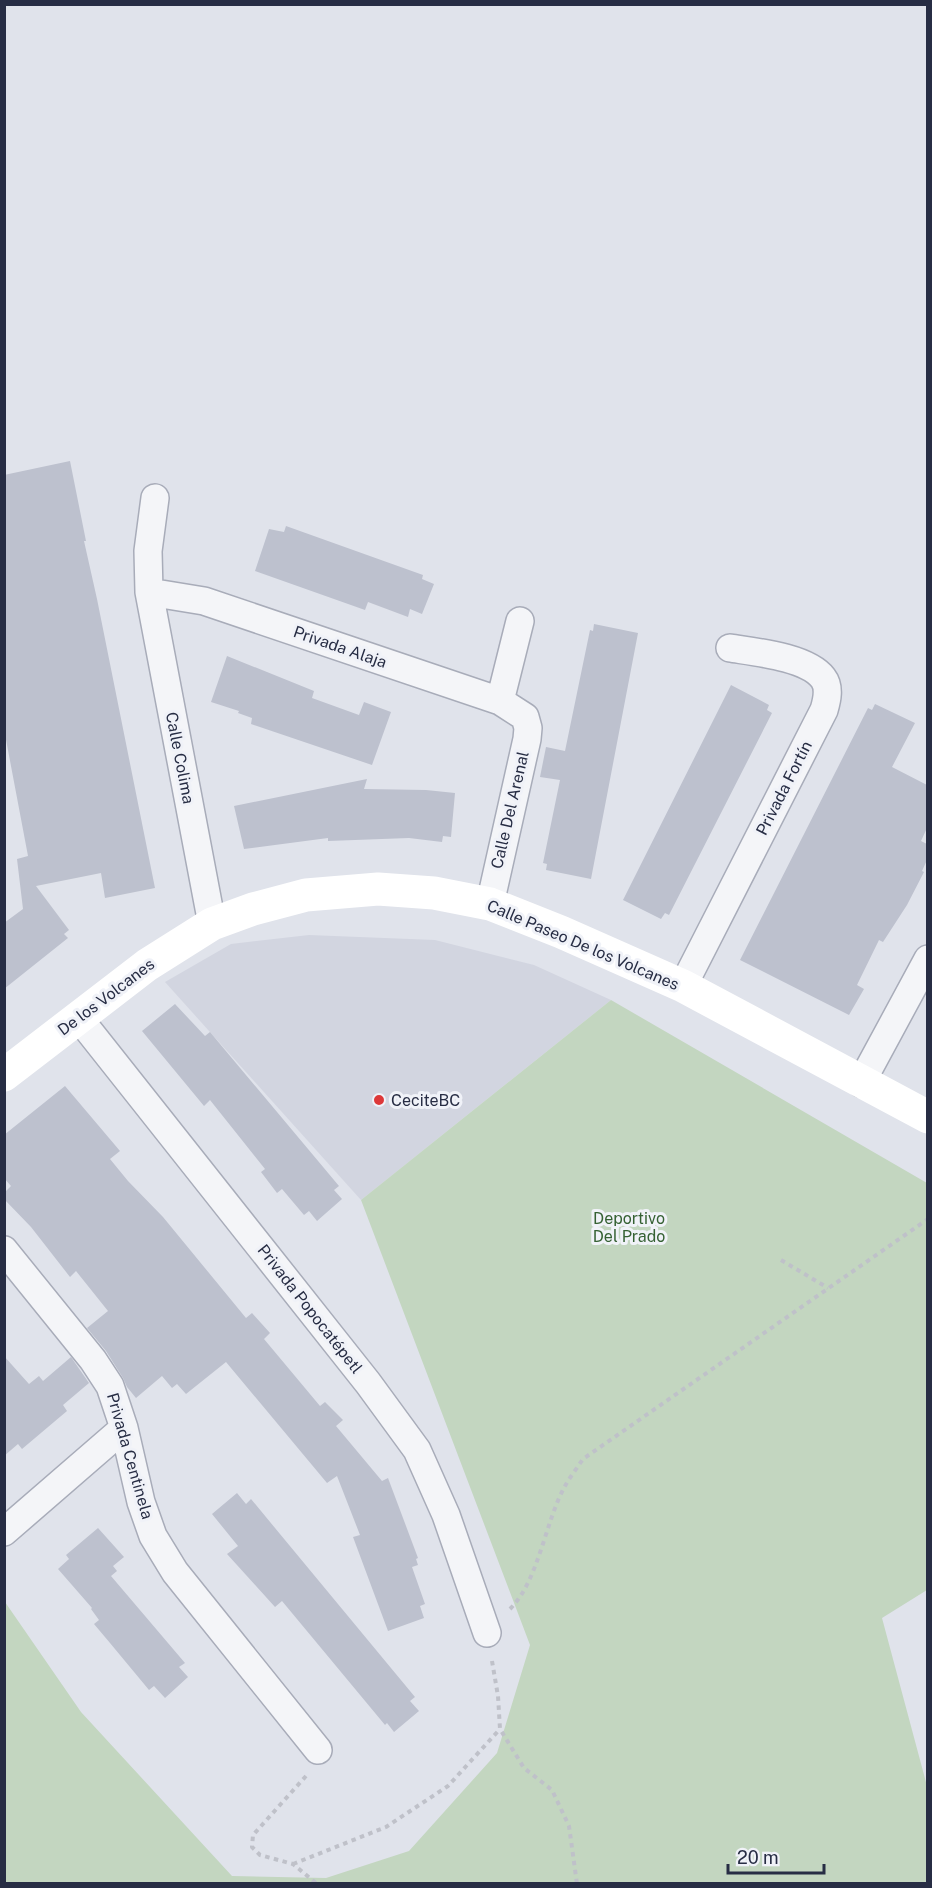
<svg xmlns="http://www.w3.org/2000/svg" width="932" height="1888" viewBox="0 0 932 1888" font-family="'Public Sans',sans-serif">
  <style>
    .built { fill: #d2d5e0 }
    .green { fill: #c3d6c0 }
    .building { fill: #bdc1ce }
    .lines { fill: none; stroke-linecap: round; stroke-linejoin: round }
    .street-casing { stroke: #a8acb9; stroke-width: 30 }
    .path { stroke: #bfc1c9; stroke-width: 4; stroke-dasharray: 4.5 4.5; stroke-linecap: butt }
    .street { stroke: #f4f5f8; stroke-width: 27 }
    .secondary { stroke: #fff; stroke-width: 33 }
    .poi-dot { fill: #dd3839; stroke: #f0f2f8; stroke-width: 2 }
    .labels { text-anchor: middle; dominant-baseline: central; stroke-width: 6; stroke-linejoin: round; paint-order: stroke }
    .street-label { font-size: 16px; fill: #272d44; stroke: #f0f2f8 }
    .poi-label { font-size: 16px; fill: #272d44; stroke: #f0f2f8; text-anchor: start }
    .park-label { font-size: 16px; fill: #356133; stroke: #f0f2f8 }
  </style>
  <rect width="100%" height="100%" fill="#e0e3eb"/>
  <path class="built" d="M309,935l126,5 99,25 77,35 -250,200 -196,-218 66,-38z"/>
  <path class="green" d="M611,1000l316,183v407l-45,28 45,168v97h-922v-281l76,110 151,164 94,2 83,-27 88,-98 33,-108 -169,-445z"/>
  <path class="building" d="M70,461l16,80h-2l13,58 58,289 -50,10 -4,-25 -65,13 33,44 -5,4 4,4 -64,51v-66l19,-14 -6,-50 11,-3 -24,-127v-254z
    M286,526l137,49 -1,4 12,5 -12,30 -12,-5 -2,8 -40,-15 -3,8 -110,-39 14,-42 15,3z
    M594,624l44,9 -47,246 -45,-9 1,-6 -4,-1 17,-83 -20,-3 6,-30 19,4 25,-121 3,1z
    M227,656l87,35 -2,7 47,17 5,-13 27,10 -19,53 -121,-41 1,-6 -14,-5 1,-2 -28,-9z
    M731,685l38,20 -2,5 5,3 -103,202 -4,-2 -4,6 -38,-19z
    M875,704l40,19 -23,44 35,18v43l-6,13 6,3v16l-5,11 2,1 -17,33 -24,37 -4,-2 -22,45 7,4 -15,26 -109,-55 128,-252 4,2z
    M367,779l-3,10 62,1 29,3 -4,44 -8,-1 -1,6 -33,-4 -81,3v-3l-84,11 -10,-43z
    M175,1004l30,32 5,-4 129,154 -5,4 8,9 -25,22 -8,-10 -5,4 -22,-26 -5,4 -16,-21 4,-3 -55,-69 -6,6 -62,-75z
    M65,1086l55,65 -10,8 18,22 35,36 83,101 6,-5 18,20 -6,6 56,67 5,-4 18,18 -7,6 46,55 6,-3 30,80 -2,1 2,6 -6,2 13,37 -5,2 4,12 -36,13 -35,-94 7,-2 -23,-59 -10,7 -101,-121 -40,32 -9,-10 -5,4 -10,-12 -26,22 -9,-11 -4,-9 -17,-27 -19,-23 21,-17 -32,-40 -6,6 -39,-50 -27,-28v-6l7,-7 -7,-8v-43z
    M4,1356l25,28 10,-8 4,5 28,-24 18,26 -26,22 4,6 -45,38 -4,-5 -14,12z
    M237,1493l9,11 5,-5 164,198 -5,4 9,10 -25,21 -7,-9 -2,2 -103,-124 -7,6 -48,-53 11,-8 -26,-32z
    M98,1528l26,29 -11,9 4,5 -6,5 74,87 -6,4 9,10 -23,21 -11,-12 -5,4 -39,-47 -16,-19 5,-4 -8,-11 1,-1 -34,-39 11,-10 -3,-4z"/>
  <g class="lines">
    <g class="street-casing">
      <path id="street" d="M155,498l-7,53 1,41 63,332
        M149,592l55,9 296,100 25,16 3,11 -1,11 -37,165
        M500,701l20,-80
        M683,986l141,-276c3,-10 6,-23 -1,-32 -16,-21 -68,-26 -93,-30
        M78,1017l290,366 49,67 29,65 41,118
        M861,1083l67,-124
        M4,1250l89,110 17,26 14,42 17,74 12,34 22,36 143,178
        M4,1532l120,-104"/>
    </g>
    <path class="path" d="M781,1260l47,28
      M510,1609c29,-29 35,-87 55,-123 5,-9 12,-18 18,-27l345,-240
      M492,1661l6,35 2,33 24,39 28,22 17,36 8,58
      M306,1776l-53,59 -1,12 8,8 33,9 24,20
      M293,1864l93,-37 62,-41 52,-57"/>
    <use href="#street" class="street"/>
    <path class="secondary" d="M4,1075l143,-110 65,-41 41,-15 53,-14 72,-6 56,4 56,11 71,28 122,54 245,131"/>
  </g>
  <circle class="poi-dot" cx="379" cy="1100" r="6"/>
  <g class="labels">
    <g class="street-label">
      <text transform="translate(340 647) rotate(19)">Privada Alaja</text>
      <text transform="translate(180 758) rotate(79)">Calle Colima</text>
      <text transform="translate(784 788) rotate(-63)">Privada Fortín</text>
      <text transform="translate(510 810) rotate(-77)">Calle Del Arenal</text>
      <text transform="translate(583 945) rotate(23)">Calle Paseo De los Volcanes</text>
      <text transform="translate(106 997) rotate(-37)">De los Volcanes</text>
      <text transform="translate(310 1309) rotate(52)">Privada Popocatépetl</text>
      <text transform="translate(130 1456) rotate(74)">Privada Centinela</text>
    </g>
    <g class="poi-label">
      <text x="391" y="1100">CeciteBC</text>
    </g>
    <g class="park-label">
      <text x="629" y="1218">Deportivo<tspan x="629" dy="18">Del Prado</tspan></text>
    </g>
  </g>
  <rect width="932" height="1888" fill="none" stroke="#272d44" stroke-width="12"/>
  <path d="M728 1864v9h96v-9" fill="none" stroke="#272d44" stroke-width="3"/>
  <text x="737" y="1864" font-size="18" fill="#272d44" stroke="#f0f2f8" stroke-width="4.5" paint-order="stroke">20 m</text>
</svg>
